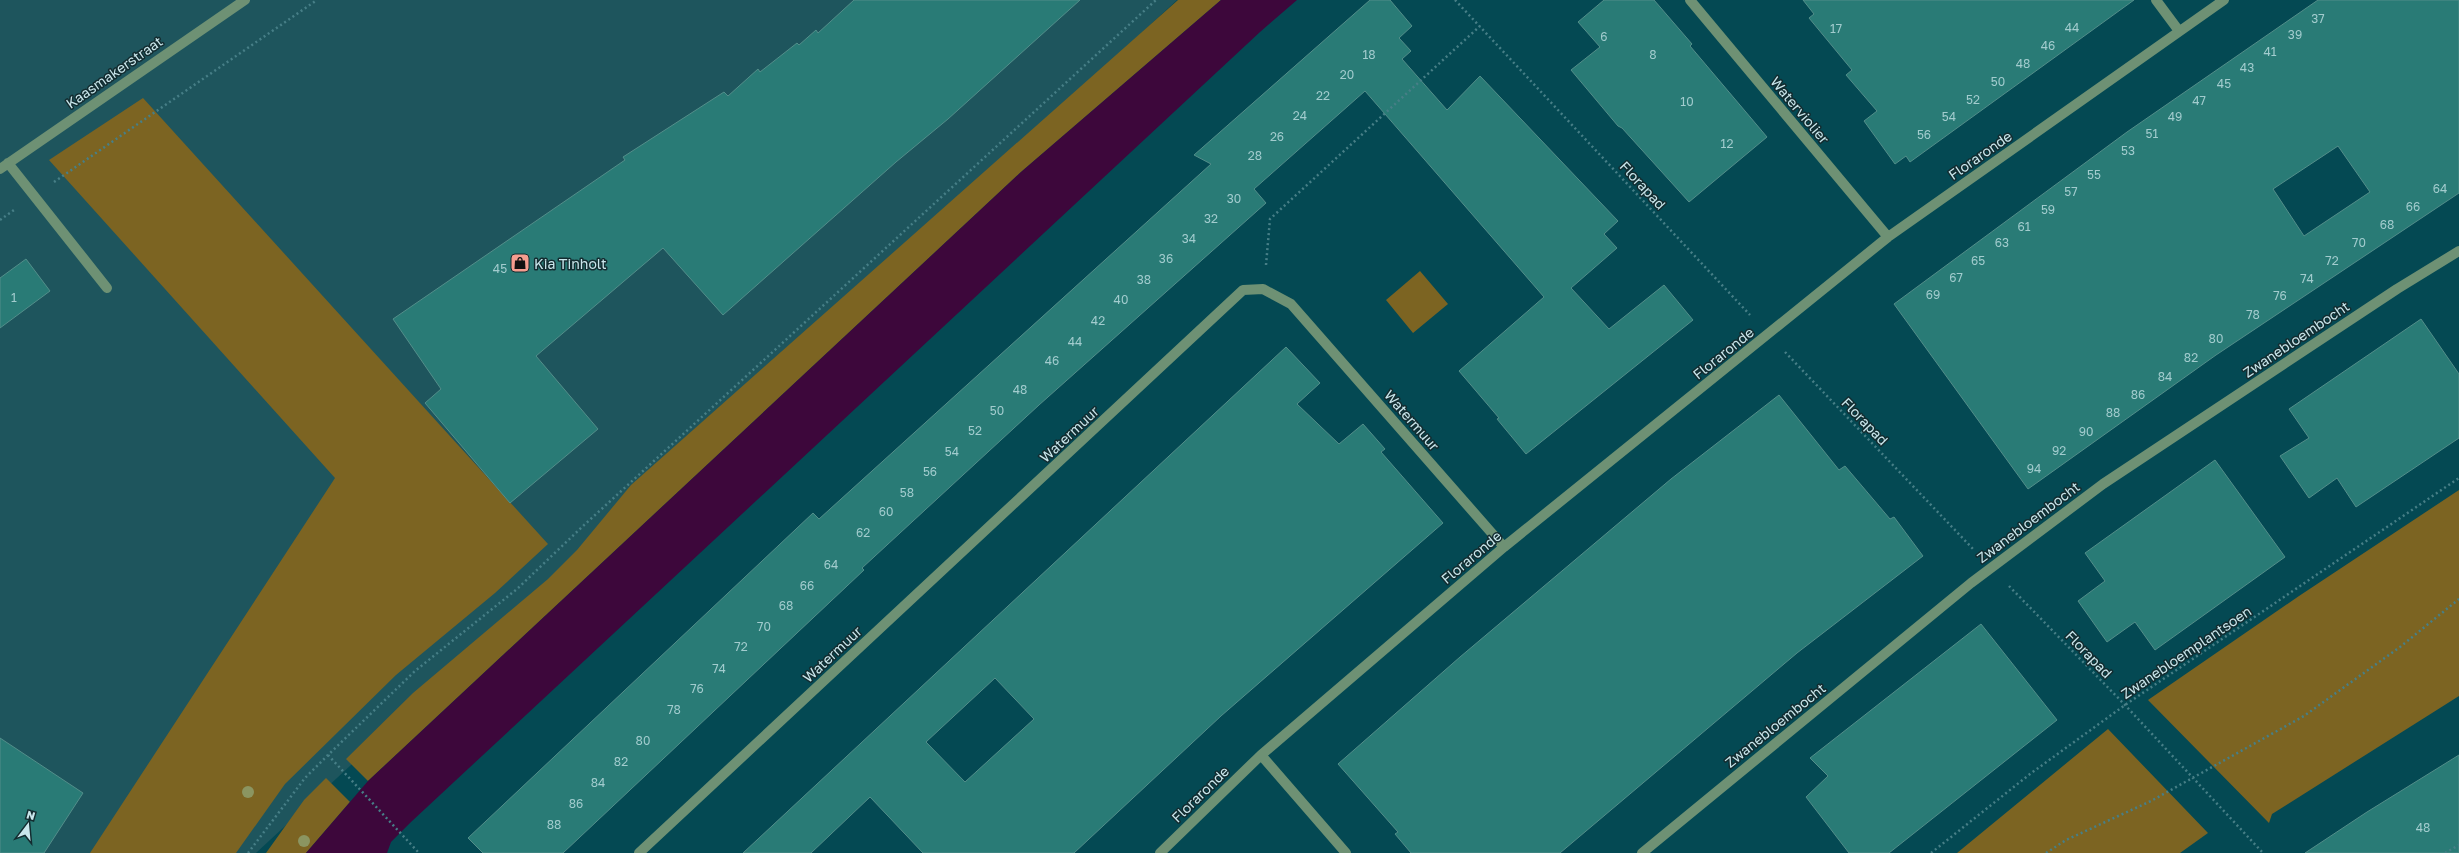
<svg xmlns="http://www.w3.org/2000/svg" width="2459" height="853" viewBox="0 0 2459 853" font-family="'Golos Text',sans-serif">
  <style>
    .built { fill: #1e555d }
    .green { fill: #7c6422 }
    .water { fill: #3d073b }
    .building { fill: #297b76; stroke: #538e8a; fill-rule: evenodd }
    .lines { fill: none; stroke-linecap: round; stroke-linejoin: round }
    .path { stroke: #477f87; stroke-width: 2.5; stroke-dasharray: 2 3; stroke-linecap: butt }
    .minor { stroke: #6e9174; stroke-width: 10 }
    .tree { fill: #8b9561 }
    .labels { text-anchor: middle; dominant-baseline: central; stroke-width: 3; stroke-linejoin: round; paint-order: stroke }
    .number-label { font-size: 12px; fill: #a2ccce }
    .street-label { font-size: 14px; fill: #cae7ec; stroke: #132c30 }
    .poi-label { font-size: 14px; fill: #cae7ec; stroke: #132c30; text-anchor: start }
  </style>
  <rect width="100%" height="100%" fill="#044953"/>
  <path class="built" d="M0,0h1177l-921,853h-256z"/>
  <path class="green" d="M1178,0h43l-200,172 -653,609 -22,-22 67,-66 135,-114 29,-29 54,-65z
    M143,98l405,446 -53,49 -99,82 -111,109 -49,69h-146l245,-375 -286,-318z
    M1420,271l28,33 -35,29 -27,-33z
    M2459,490v206l-187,118 -3,9 -121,-123 151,-104z
    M2108,729l100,104 -28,20h-223z
    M326,778l24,24 -44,51h-40l38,-53z"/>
  <path class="water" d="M1221,0h76l-37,32 -849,790 -20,20 -4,11h-81l62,-72 653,-609z"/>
  <path class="building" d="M854,0h226l-132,119 -52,43 -173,153 -60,-67 -127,108 62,73 -88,74 -85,-100 16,-14 -48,-70 232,-159 -2,-3 101,-65 4,4 30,-27 2,3 37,-29 2,2 17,-15 2,3z
    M1370,0h20l22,26 -13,12 12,13 -9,8 45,51 33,-34 138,145 -14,13 13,14 -46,40 38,41 55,-44 29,35 -167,134 -29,-35 2,-1 -40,-47 85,-74 -179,-206 -111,98 12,14 -227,202 -177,163 2,2 -301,283h-80l-15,-15 345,-325 6,6 392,-355 -17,-9z
    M1604,0h50l38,44 -2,2 77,91 -78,65 -67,-74 -4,-2 -47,-56 29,-23 -22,-25z
    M1803,0h331l-224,162 -4,-6 -11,8 -31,-43 13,-10 -31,-36 6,-5 -43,-52 5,-4z
    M2318,0h141v193l-243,162 -188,134 -134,-185 233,-172zM2338,146l32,46 -66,44 -31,-47z
    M26,259l24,32 -50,37v-50z
    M2421,319l38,55v64l-103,69 -19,-29 -28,20 -29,-42 29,-18 -20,-29z
    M1286,347l34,36 -23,21 42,40 24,-20 22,25 -4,3 62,71 -222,193 -147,137h-151l-53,-56 -59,56h-68zM995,678l39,41 -69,63 -39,-40z
    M1779,395l60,75 6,-4 45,53 4,-2 29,39 -126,97 -237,200h-149l-16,-19 3,-2 -60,-68 122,-107 211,-178z
    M2215,460l70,97 -130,93 -20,-28 -28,20 -29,-41 27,-20 -20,-28z
    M1981,624l76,96 -168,133h-40l-43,-56 22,-21 -18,-18z
    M0,738l83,55 -39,60h-44z
    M2459,755v98h-154l62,-41z"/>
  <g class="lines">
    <path class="path" d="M1455,0l295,315
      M54,182l263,-182
      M0,220l14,-10
      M1266,265l4,-46 210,-193
      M1785,352l189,198
      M2009,586l116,119 138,148
      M328,755l91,98
      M248,853l57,-75 23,-23 87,-84 102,-82 65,-62 574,-527
      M1931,853l99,-79 95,-69 334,-227
      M2046,853l20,-13 85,-39 153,-85 96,-69 59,-48
      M2445,853l14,-8"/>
    <path class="minor" d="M1690,0l198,237
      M2156,0l23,31
      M8,163l99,125
      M0,169l245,-169
      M1261,755l85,98
      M639,853l604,-563 20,-1 28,15 213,243
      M1160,853l101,-98 243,-208 384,-310 336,-237
      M1642,853l329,-270 132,-99 294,-195 62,-38"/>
  </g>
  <g class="tree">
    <circle cx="248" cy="792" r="6"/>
    <circle cx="304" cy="841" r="6"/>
  </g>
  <defs>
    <g id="shop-square" transform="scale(1)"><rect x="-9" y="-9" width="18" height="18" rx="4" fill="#f59d8f" stroke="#132c30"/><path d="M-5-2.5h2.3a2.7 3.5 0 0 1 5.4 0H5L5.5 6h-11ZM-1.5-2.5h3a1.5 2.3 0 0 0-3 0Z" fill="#111"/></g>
  </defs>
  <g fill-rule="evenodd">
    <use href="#shop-square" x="520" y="263"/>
  </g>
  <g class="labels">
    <g class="number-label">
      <text x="2318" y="18">37</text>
      <text x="2072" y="27">44</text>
      <text x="1836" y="28">17</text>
      <text x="2295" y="34">39</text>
      <text x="1604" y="36">6</text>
      <text x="2048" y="45">46</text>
      <text x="2270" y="51">41</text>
      <text x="1369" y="54">18</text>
      <text x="1653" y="54">8</text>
      <text x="2023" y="63">48</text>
      <text x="2247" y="67">43</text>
      <text x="1347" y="74">20</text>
      <text x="1998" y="81">50</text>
      <text x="2224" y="83">45</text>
      <text x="1323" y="95">22</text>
      <text x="1973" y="99">52</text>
      <text x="2199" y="100">47</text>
      <text x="1687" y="101">10</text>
      <text x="1300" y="115">24</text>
      <text x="1949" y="116">54</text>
      <text x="2175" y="116">49</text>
      <text x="2152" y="133">51</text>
      <text x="1924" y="134">56</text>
      <text x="1277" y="136">26</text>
      <text x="1727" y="143">12</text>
      <text x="2128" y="150">53</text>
      <text x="1255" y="155">28</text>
      <text x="2094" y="174">55</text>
      <text x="2440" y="188">64</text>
      <text x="2071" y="191">57</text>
      <text x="1234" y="198">30</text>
      <text x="2413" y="206">66</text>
      <text x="2048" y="209">59</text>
      <text x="1211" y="218">32</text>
      <text x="2387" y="224">68</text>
      <text x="2024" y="226">61</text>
      <text x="1189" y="238">34</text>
      <text x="2002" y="242">63</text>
      <text x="2359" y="242">70</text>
      <text x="1166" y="258">36</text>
      <text x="1978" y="260">65</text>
      <text x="2332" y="260">72</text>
      <text x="500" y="268">45</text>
      <text x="1956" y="277">67</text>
      <text x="2307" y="278">74</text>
      <text x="1144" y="279">38</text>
      <text x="1933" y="294">69</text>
      <text x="2280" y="295">76</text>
      <text x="14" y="297">1</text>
      <text x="1121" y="299">40</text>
      <text x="2253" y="314">78</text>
      <text x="1098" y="320">42</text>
      <text x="2216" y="338">80</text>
      <text x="1075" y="341">44</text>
      <text x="2191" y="357">82</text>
      <text x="1052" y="360">46</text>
      <text x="2165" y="376">84</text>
      <text x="1020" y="389">48</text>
      <text x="2138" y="394">86</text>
      <text x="997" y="410">50</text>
      <text x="2113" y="412">88</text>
      <text x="975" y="430">52</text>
      <text x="2086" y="431">90</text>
      <text x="2059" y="450">92</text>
      <text x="952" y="451">54</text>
      <text x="2034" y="468">94</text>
      <text x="930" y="471">56</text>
      <text x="907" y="492">58</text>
      <text x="886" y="511">60</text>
      <text x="863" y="532">62</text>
      <text x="831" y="564">64</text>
      <text x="807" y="585">66</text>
      <text x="786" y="605">68</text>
      <text x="764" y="626">70</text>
      <text x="741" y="646">72</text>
      <text x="719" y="668">74</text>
      <text x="697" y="688">76</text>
      <text x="674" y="709">78</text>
      <text x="643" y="740">80</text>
      <text x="621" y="761">82</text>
      <text x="598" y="782">84</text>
      <text x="576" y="803">86</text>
      <text x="554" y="824">88</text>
      <text x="2423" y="827">48</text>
    </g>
    <g class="street-label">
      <text transform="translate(114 72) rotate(-35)">Kaasmakerstraat</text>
      <text transform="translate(1800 110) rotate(50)">Waterviolier</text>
      <text transform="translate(1980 155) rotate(-35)">Floraronde</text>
      <text transform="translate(1643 185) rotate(47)">Florapad</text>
      <text transform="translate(2296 339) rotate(-34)">Zwanebloembocht</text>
      <text transform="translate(1723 353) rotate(-39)">Floraronde</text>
      <text transform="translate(1412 420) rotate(49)">Watermuur</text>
      <text transform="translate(1865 421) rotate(46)">Florapad</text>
      <text transform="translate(1069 434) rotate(-43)">Watermuur</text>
      <text transform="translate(2028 522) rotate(-37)">Zwanebloembocht</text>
      <text transform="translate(1471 557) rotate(-40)">Floraronde</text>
      <text transform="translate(2186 652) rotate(-34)">Zwanebloemplantsoen</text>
      <text transform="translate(832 654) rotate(-43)">Watermuur</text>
      <text transform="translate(2089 654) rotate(46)">Florapad</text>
      <text transform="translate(1775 725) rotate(-39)">Zwanebloembocht</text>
      <text transform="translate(1200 794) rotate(-44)">Floraronde</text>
    </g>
    <g class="poi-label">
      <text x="534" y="263">Kia Tinholt</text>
    </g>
  </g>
  <g transform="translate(28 825) rotate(16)" stroke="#132c30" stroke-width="3" paint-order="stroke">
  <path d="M0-3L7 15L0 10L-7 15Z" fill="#cae7ec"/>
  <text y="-6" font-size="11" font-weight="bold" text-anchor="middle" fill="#cae7ec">N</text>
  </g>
</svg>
